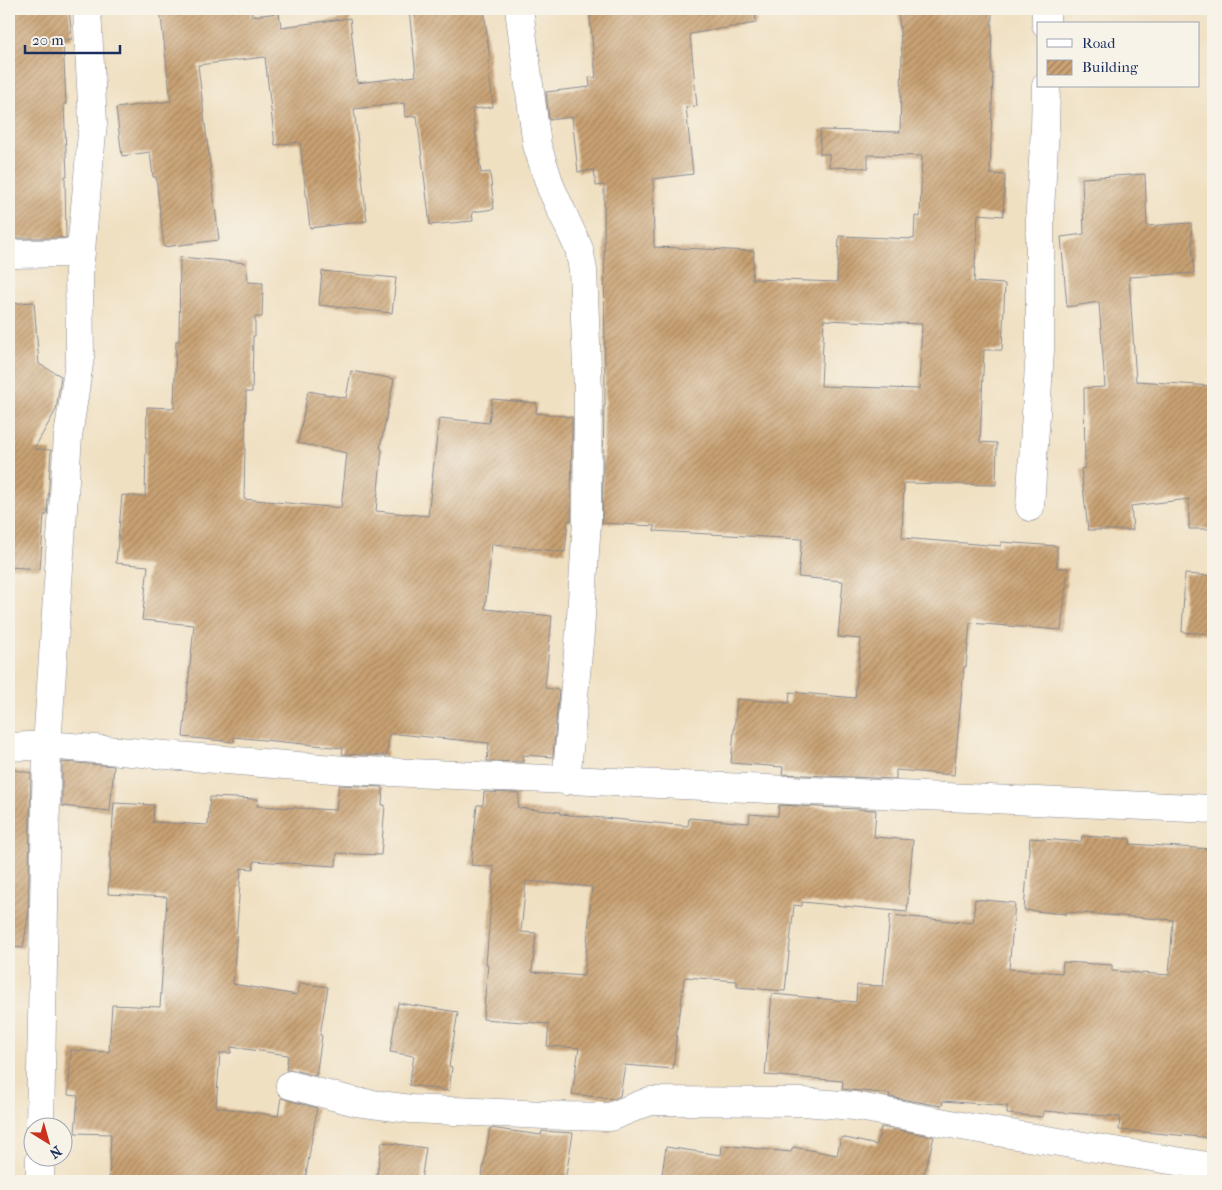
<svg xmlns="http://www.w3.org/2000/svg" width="1222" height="1190" viewBox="0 0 1222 1190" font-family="'IM FELL French Canon',serif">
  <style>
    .building { fill: url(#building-hatch); fill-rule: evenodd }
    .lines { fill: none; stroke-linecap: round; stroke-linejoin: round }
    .street-casing { stroke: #868890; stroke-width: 29 }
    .street { stroke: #fff; stroke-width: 28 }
  </style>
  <defs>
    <pattern id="building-hatch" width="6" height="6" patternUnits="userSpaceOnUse" patternTransform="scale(1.25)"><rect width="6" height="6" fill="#c9a172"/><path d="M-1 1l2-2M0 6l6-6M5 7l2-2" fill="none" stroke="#a28461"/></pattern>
  </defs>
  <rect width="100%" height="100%" fill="#f7f3e8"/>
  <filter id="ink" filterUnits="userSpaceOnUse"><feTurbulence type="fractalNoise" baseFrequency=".02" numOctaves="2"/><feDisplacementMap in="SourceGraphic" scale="10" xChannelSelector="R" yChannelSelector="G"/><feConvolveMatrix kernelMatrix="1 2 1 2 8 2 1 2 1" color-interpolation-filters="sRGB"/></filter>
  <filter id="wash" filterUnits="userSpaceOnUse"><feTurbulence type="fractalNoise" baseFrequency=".0096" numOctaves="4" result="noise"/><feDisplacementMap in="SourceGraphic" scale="20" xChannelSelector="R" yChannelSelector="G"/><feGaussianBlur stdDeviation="1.12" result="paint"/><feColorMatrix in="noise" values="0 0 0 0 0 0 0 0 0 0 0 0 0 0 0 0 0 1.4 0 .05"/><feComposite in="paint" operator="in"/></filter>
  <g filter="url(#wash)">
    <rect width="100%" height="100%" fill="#f0e0c2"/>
    <g id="blocks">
      <path class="building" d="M9,9h60l3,30 -9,1 3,64h-2l3,72h-2l1,62h-57z
        M160,9h91l1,7 27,-3 2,14 69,-9 7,65 59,-7 -7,-67h75l6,52h-2l5,46 -21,2 9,64 9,-1 4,37 -22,3 1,9 -43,4 -13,-109 -12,1 -1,-14 -50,6 13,112 -57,7 -10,-86 -25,3 -10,-88 -67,8 21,175 -55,7 -8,-70h-3l-3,-25 -28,4 -6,-48 55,-7z
        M589,9h166l1,14 -66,11 7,72 -11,1 7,67 -40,5 1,68 100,4 -2,28 85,3 2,-46 75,3 1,-23 5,1 2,-61 -54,-1v13l-39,-1v-13h-9v-24l80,2 2,-79 -4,-44h94l-1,64h2l-3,101 15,1 -2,41 -25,-2 -4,68 31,2 -3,66h-18l-4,92 17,1 -1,42 -92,-2 -2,55 99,8v-4l56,4v22h11l-7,62 -91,-7 -4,44h-2l-10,108 -58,-5v9l-114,-5 1,-7 -52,-4 6,-64 52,4 1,-11 65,6 6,-59 -23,-2 5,-56 -45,-4 4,-38 -148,-8 1,-5 -53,-3 2,-117h1l-1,-221 -8,1 -2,-16 -16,2 -6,-55 -23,3 -3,-28 44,-5 -1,-9 7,-1zM824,320l98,4 -3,65 -98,-3z
        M1145,174l2,52 44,-3 3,50 -65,4 7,104 77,5v143h-24v-30l-58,7 2,24h-45l-7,-61 4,-1 -1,-80 21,-1 -6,-85 -32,5 -6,-70 23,-3 -2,-56z
        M180,257l66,6 2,19 15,1 -1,34h-7v19h-2l-1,56h-6l-2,107 97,9 6,-55 -49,-10 10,-52 38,7 5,-27 43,8 -14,69 2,1 -6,62 52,5 11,-98 50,5 3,-24 45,4 -1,10 36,4 -1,102v2h-3l-3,31 -73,-8 -7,65 67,7 -7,72 14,2 -6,67 -30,-2v7l-36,-1 2,-18 -91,-9h-9l-2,22 -45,-2 1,-6 -109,-11v5l-51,-5 11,-112 -52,-5 6,-54 -32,-3 6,-68 23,2 2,-90 27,1 2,-67h3z
        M322,271l74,7 -4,35 -73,-8z
        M34,302l5,62 22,12 -5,34 -22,39 17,1 -4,65h-3l-4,54 -31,-2v-263z
        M1185,574l28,2v58l-31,-2z
        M62,762l52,4 -4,45 -48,-5z
        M9,769l22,4 -3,144 -5,31 -14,-1z
        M339,785l44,2 -1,18h3l-4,50 -44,-2 -1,13 -82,-5 -1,8 -12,-1 -8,116 64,11 2,-12 29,4 -8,48 2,1 -6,40 -22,-6h-8l2,-15 -57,-8v6h-11l-4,54 62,9 3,-18 36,10 -12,73h-196l2,-47 -36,-1 3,-37 -10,-1 3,-45 38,2 3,-47 48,2 7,-110 -59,-3 6,-91 40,2 -1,17 55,3 2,-28 48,2 -1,7 79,4z
        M484,792l35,1 -1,15 42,4v2l128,12 1,-8 60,5 1,-9 28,2 1,-11 97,5 -2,27 39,3 -6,72 -105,-10v4l-8,-1 -9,86 -48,-4v-6l-52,-4 -1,1 -4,35h-1l-6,56 -48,-4 -5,31 -7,3 -41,-5 7,-46 -32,-2 2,-22 -66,-5 5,-55h-2l8,-97 -23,-2 6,-60h6zM526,881l66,6 -8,89 -52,-4 4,-39 -15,-1z
        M1082,836l48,3v5l83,5v289l-94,-8 1,-13 -76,-6 -1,6 -36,-3v-8l-64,-5 -1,5 -53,-9 1,-3 -48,-5 1,-8 -78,-6 7,-81 84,8 1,-17 26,1 7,-71 83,8 2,-24 40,4 -6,66 53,4 1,-11 49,3v6l57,4 4,-55 -107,-8v2l-42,-4 6,-72 51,4z
        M398,1003l60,9 -9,54 3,1 -3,24 -40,-6 5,-29 -24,-4z
        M881,1127l53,10 -12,44h-261l5,-34 55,8 1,-10 69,7 2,-5 44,8 4,-18 36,8z
        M490,1128l51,7 1,-4 31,2 -8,48h-84z
        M382,1142l44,6 -5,33h-45z"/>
    </g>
  </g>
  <g filter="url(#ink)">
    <use href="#blocks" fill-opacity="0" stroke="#868890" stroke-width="1"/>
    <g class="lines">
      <g class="street-casing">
        <path id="street" d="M519,9l18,136 14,43 28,61 4,21 5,122 -1,128 -7,112 -14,149
          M1046,9v15
          M9,254l72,-1
          M1030,507l10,-157v-141l5,-80 1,-43
          M9,747l38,-2 21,-309 12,-79 -1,-86 14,-148 -6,-114
          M290,1085l66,17 55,7 155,7 44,1 40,-16 153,1 51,4 113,21 246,40
          M40,1128l7,-383 298,25 868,39
          M40,1181v-23"/>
      </g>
      <use href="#street" class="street"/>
    </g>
  </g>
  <rect width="1222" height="1190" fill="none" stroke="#f7f3e8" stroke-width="30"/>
  <rect x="1037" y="22" width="162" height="65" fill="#f7f3e8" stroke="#9fa5b1"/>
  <rect x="1047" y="39" width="25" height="8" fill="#ffffff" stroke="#9fa5b1"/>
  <text x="1082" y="48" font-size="15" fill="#1b2f5e">Road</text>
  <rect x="1047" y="60" width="25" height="15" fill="url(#building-hatch)" stroke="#9fa5b1"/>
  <text x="1082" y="72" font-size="15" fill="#1b2f5e">Building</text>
  <g transform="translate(48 1142) rotate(143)"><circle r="24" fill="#f7f3e8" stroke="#9fa5b1"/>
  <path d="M0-4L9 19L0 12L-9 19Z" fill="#c8321e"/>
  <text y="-8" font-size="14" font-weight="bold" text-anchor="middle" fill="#1b2f5e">N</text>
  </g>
  <path d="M25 45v8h95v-8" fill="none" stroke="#1b2f5e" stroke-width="2.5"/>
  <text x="32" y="45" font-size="15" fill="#1b2f5e" stroke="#f7f3e8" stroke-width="4" paint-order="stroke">20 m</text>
</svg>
